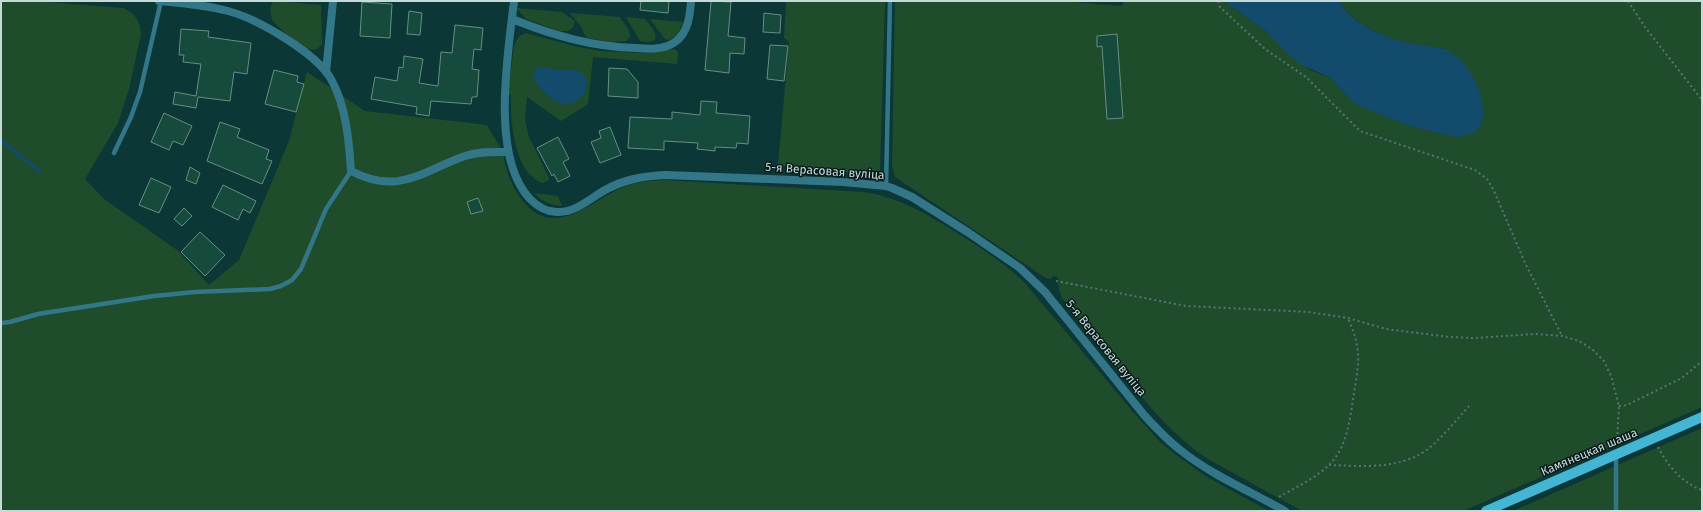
<svg xmlns="http://www.w3.org/2000/svg" width="1703" height="512" viewBox="0 0 1703 512" font-family="'Fira Sans',sans-serif">
  <style>
    .green { fill: #1f4d2b }
    .water { fill: #134b6c }
    .lines { fill: none; stroke-linecap: round; stroke-linejoin: round }
    .stream { stroke: #134b6c; stroke-width: 3.5 }
    .building { fill: #154a3c; stroke: #688e82 }
    .path { stroke: #537676; stroke-width: 2; stroke-dasharray: 2 3; stroke-linecap: butt }
    .service { stroke: #337687; stroke-width: 4.5 }
    .minor { stroke: #337687; stroke-width: 8 }
    .primary { stroke: #44b6d3; stroke-width: 10 }
    .labels { text-anchor: middle; dominant-baseline: central; stroke-width: 3; stroke-linejoin: round; paint-order: stroke }
    .street-label { font-size: 12px; fill: #c5dbda; stroke: #0a1b1b }
  </style>
  <rect width="100%" height="100%" fill="#0c3737"/>
  <path class="green" d="M1,1h33l89,7c13,6 17,13 18,26l-12,55 -11,34 -33,56 19,20 73,51 32,35 30,-25 50,-119 18,-69 58,39 122,14c4,8 10,16 14,24 3,5 3,12 5,18 3,11 8,23 16,33 30,39 65,5 97,-11 14,-7 29,-8 44,-9l201,12c38,6 66,24 98,44 22,14 43,28 62,46l110,131 26,29 16,13 31,22 62,34h-1268z
    M273,1l48,4 1,40 -7,5 -7,-1 -23,-16 -13,-13 -2,-11z
    M786,1h99l-5,170 -3,4 -64,-6h-13l-22,-4 11,-123 -5,-4z
    M895,1h165l61,5 4,-5h99l43,31 43,38 21,8 21,24 58,24 32,8 3,-85c-10,-2 -20,-3 -30,-4 -28,-5 -61,-20 -76,-44h363v406l-239,104h-161l-94,-52c-35,-23 -60,-54 -86,-87 -20,-24 -40,-49 -60,-74l-3,-9 -1,-12 -5,-1 -2,3 -5,-1 -151,-101 -3,-11z
    M506,7l56,5 13,9 -2,6 -4,4h-10l-33,-12 -7,-8z
    M570,13l50,4 9,14 1,6 -4,4 -17,1 -21,-4 -4,-4 -2,-6z
    M626,17l19,2c4,6 13,13 10,21l-7,2 -8,-1z
    M650,19l33,3 -6,14 -9,4 -4,-2z
    M526,33l48,13 26,5 43,2 32,-4 3,3 -1,12 -84,-7 -5,47 -27,17 -34,-24 -2,23 4,17 20,41 -1,3 -6,2c-28,-10 -32,-63 -31,-88h-3l6,-50 5,-9z
    M534,193l24,3 4,10c-12,-1 -19,-4 -28,-13z
    M1702,428v83h-189z"/>
  <path class="water" d="M1224,1h115c15,25 47,38 75,43 10,2 20,2 30,5 23,8 44,48 38,72 -1,3 -4,7 -6,11l-17,5 -17,-3 -32,-8 -48,-19 -10,-5 -21,-24 -31,-14 -9,-7 -24,-25z
    M538,67c7,-1 14,3 21,3 7,1 15,-2 21,2 19,11 -5,49 -33,23 -7,-7 -14,-13 -13,-23z"/>
  <g class="lines">
    <path class="stream" d="M1,140l39,32"/>
  </g>
  <path class="building" d="M641,1h28l-1,12 -28,-3z
    M711,1l20,1 -3,34 17,2 -1,16 -14,-1 -1,20 -24,-3z
    M362,2l30,2 -2,34 -30,-2z
    M409,11l13,2 -2,22 -13,-1z
    M764,13l17,2 -1,18 -17,-1z
    M455,25l28,3 -2,22 -7,-1 -2,20 7,1 -2,27h-5l-1,7 -40,-3 -2,15 -13,-2 1,-7 -46,-8 4,-22 22,4 2,-14 4,1 1,-12 19,3 -4,24 19,3 3,-34 11,1z
    M181,29l28,2 -1,6 43,6 -4,31 -13,-2 -4,29 -32,-4 -2,11 -23,-4 2,-12 21,4 5,-32 -18,-2 1,-7h-5z
    M1117,34l6,84 -16,1 -5,-73 -5,1v-11z
    M770,45l18,1 -4,35 -17,-2z
    M609,68l18,1 11,13v16l-30,-2z
    M274,70l24,6 -1,6 7,2 -8,28 -31,-8z
    M701,101l16,1 -1,11 34,3 -2,28 -11,-1 -1,5 -21,-1v4l-18,-2 1,-6 -34,-2v9l-36,-2 2,-31 42,2v-7l28,3z
    M164,113l28,13 -9,19 -10,-4 -4,9 -18,-8z
    M220,122l20,7 -3,8 32,13 -3,9 6,2 -10,23 -55,-23z
    M610,127l11,28 -21,8 -9,-21 10,-4 -2,-7z
    M558,137l11,22 -6,3 7,14 -12,6 -4,-8 -2,2 -15,-28z
    M190,167l10,6 -4,11 -10,-4z
    M151,178l20,9 -12,26 -20,-8z
    M223,185l33,16 -6,12 -7,-4 -5,11 -26,-13z
    M478,198l5,13 -12,3 -4,-12z
    M184,208l8,8 -10,10 -8,-7z
    M200,232l25,23 -20,21 -24,-24z"/>
  <g class="lines">
    <path class="path" d="M1218,1l2,6 45,42 41,28 54,54 115,39 12,9 7,12 32,74 36,71
      M1628,1l17,26 57,73
      M1056,281l130,25 123,6 39,6 38,11 63,8 25,1 61,-4 27,2 17,5 13,8 12,12 7,15 8,30 -2,36
      M1619,406l8,-1 55,-27 20,-17
      M1658,447c9,18 24,36 44,43
      M1329,465c33,1 71,5 99,-16 16,-13 29,-30 43,-45
      M1279,497c17,-10 35,-18 49,-31 20,-19 22,-48 26,-73 2,-13 5,-27 4,-40 -1,-12 -5,-23 -10,-35"/>
    <path class="service" d="M114,153l17,-36 9,-25 21,-91
      M886,186l4,-185
      M1,323l9,-1 28,-8 116,-18 41,-4 75,-3 11,-3 11,-6 9,-11 25,-60 25,-38
      M1616,455v56"/>
    <path class="minor" d="M159,1c24,2 47,4 69,10 30,8 88,42 103,68 15,27 18,61 20,92 48,25 71,0 114,-15 14,-5 29,-4 43,-4
      M514,1c-6,53 -24,156 16,198 8,8 17,14 29,13 17,0 32,-14 46,-22 20,-11 39,-14 61,-15l177,7 43,4 6,2 20,9 57,36 51,35 25,24 99,123c11,12 22,24 35,34 32,26 71,42 106,62
      M512,19c40,16 80,28 124,29 13,1 28,2 39,-6 13,-9 15,-26 16,-41
      M326,72l7,-71"/>
    <path class="primary" d="M1486,511l216,-94"/>
  </g>
  <g class="labels">
    <g class="street-label">
      <text transform="translate(825 171) rotate(4)">5-я Верасовая вуліца</text>
      <text transform="translate(1106 348) rotate(51)">5-я Верасовая вуліца</text>
      <text transform="translate(1589 452) rotate(-23)">Камянецкая шаша</text>
    </g>
  </g>
  <rect width="1703" height="512" fill="none" stroke="#c5dbda" stroke-width="4"/>
</svg>
